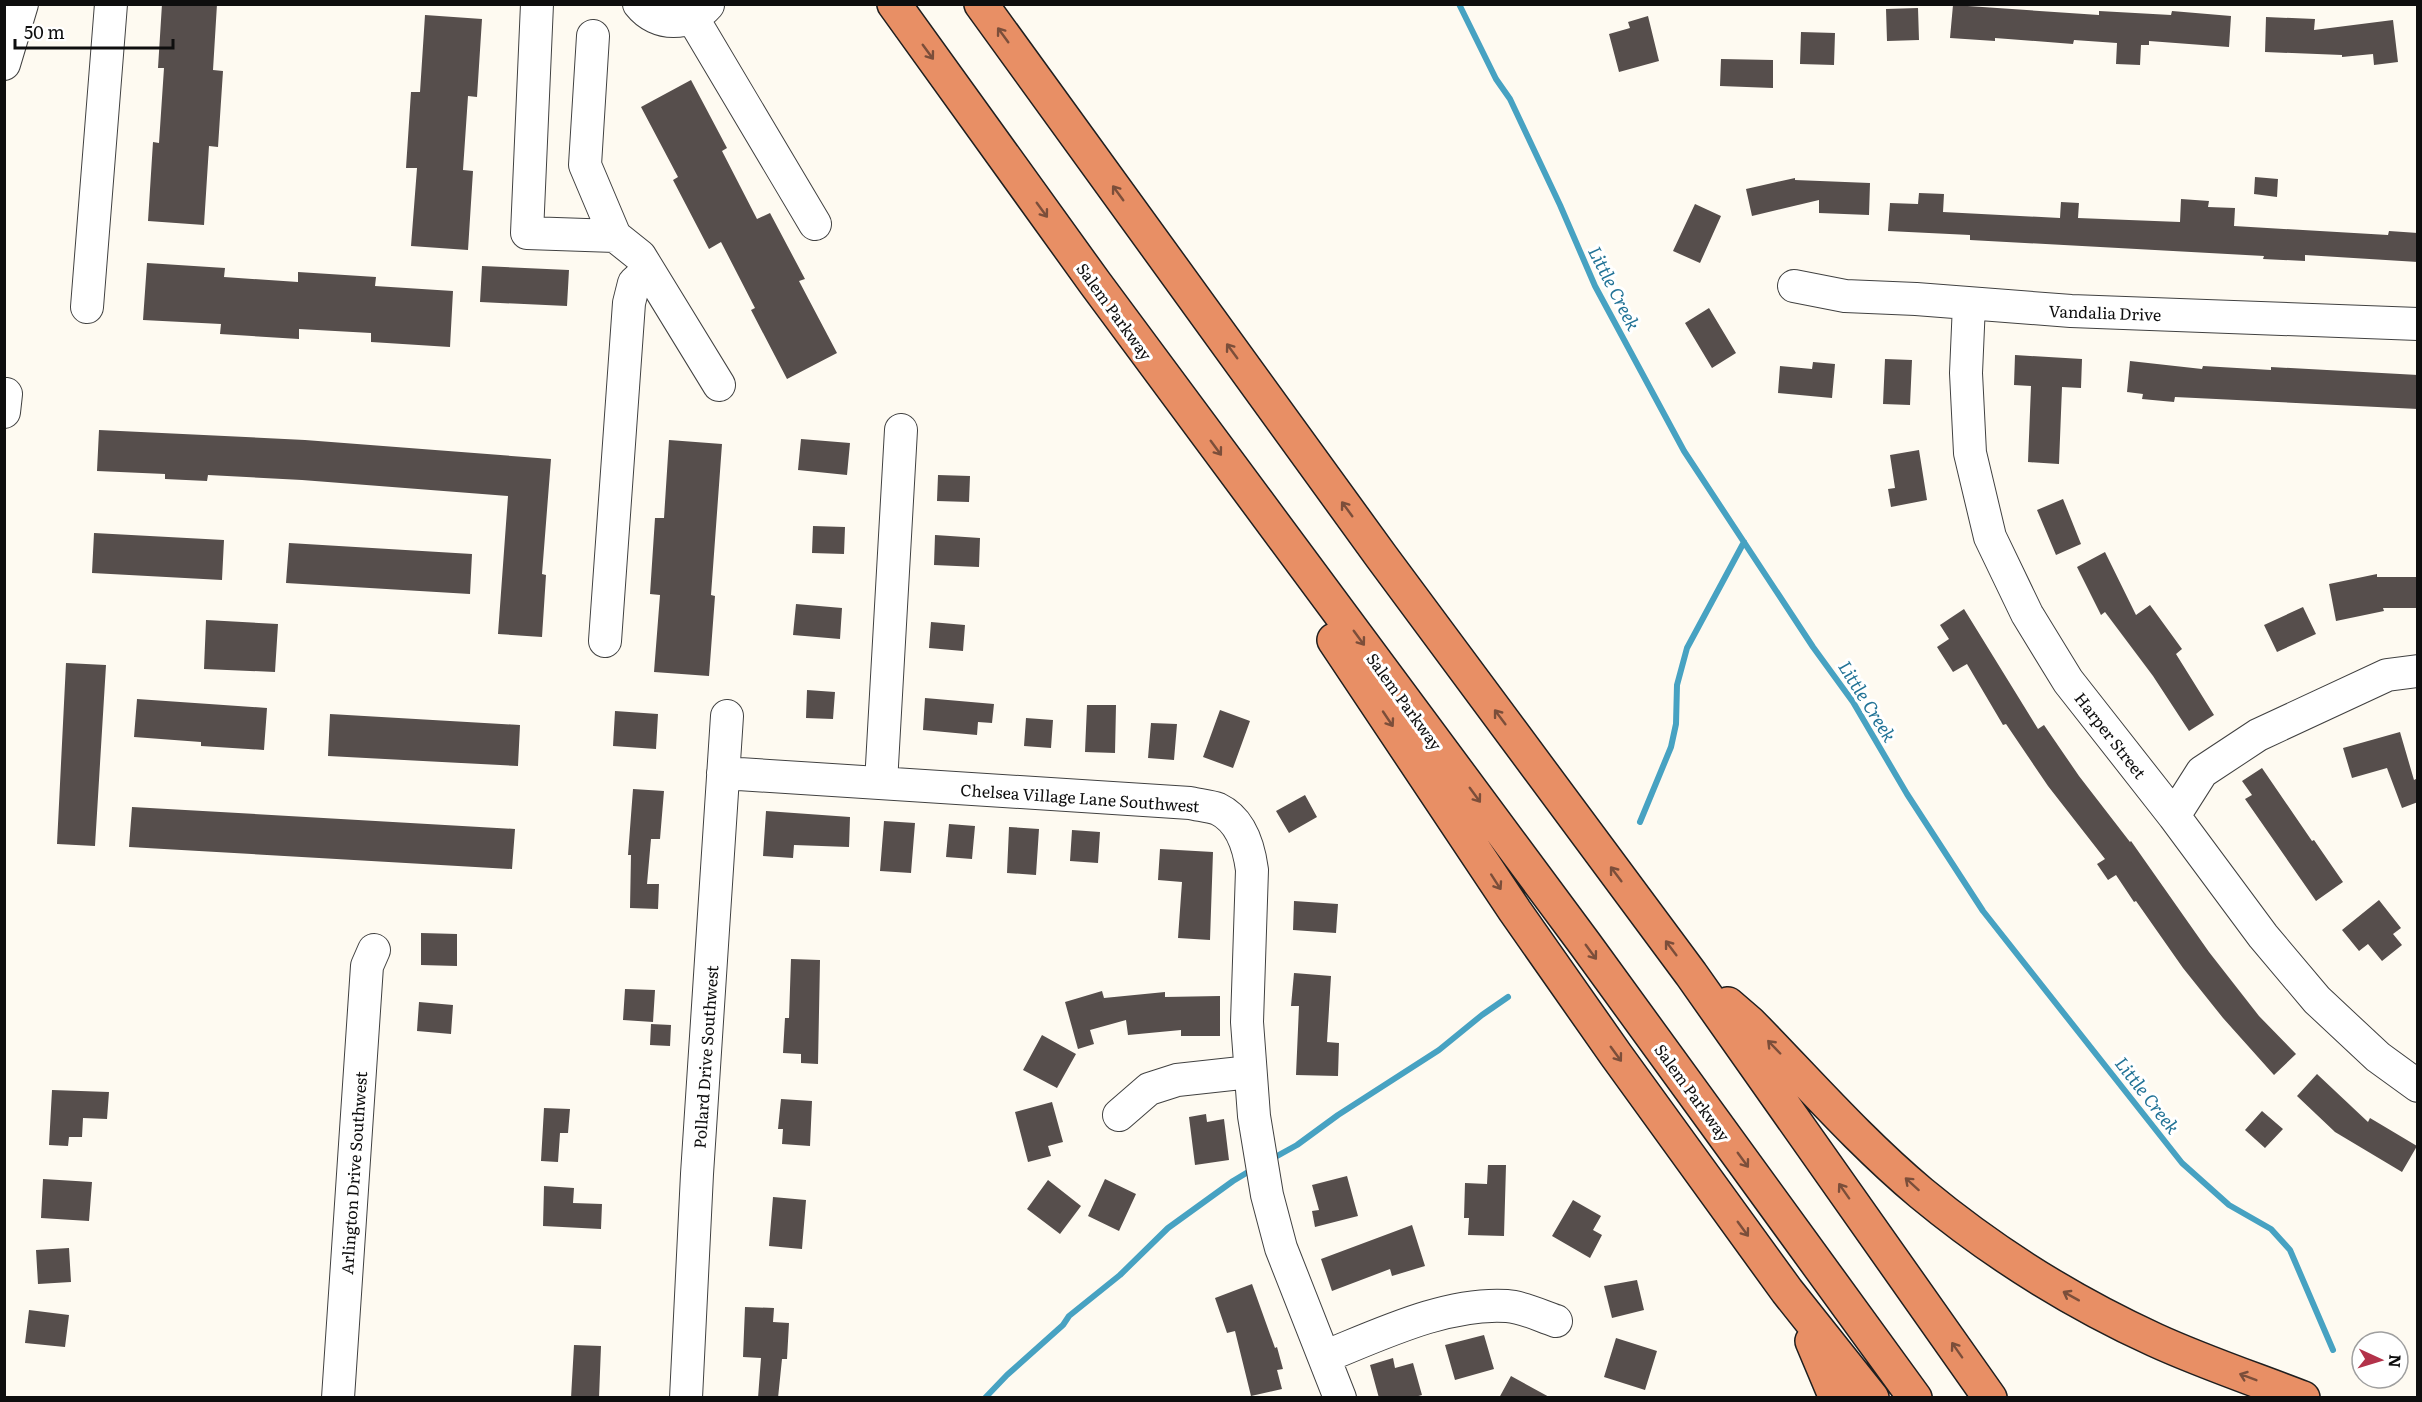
<svg xmlns="http://www.w3.org/2000/svg" width="2422" height="1402" viewBox="0 0 2422 1402" font-family="Literata,serif">
  <style>
    .lines { fill: none; stroke-linecap: round; stroke-linejoin: round }
    .stream { stroke: #47a2c2; stroke-width: 6 }
    .building { fill: #564e4c }
    .minor-casing { stroke: #414141; stroke-width: 34 }
    .highway-casing { stroke: #1f1f1f; stroke-width: 36 }
    .minor { stroke: #fff; stroke-width: 32 }
    .highway { stroke: #e88f65; stroke-width: 33 }
    .oneway { stroke: #7b4e3a }
    .labels { text-anchor: middle; dominant-baseline: central; stroke-width: 6; stroke-linejoin: round; paint-order: stroke }
    .street-label { font-size: 16px; fill: #0e0e0e; stroke: #fff }
    .water-label { font-size: 18px; font-style: italic; fill: #227396; stroke: #fff }
  </style>
  <rect width="100%" height="100%" fill="#fefaf1"/>
  <g class="lines">
    <path class="stream" d="M1459,4l37,75 14,20 50,106 35,81 89,165 129,196 40,55 54,92 76,117 199,252 47,42 42,24 19,21 43,100
      M1640,822l31,-75 5,-23 1,-39 10,-37 57,-106
      M1270,1160l27,-15 41,-30 101,-65 43,-35 26,-18
      M985,1398l22,-23 56,-50 6,-9 51,-41 48,-47 65,-47 20,-12"/>
  </g>
  <path class="building" d="M162,4h55l-4,66 10,1 -5,76 -9,-1 -5,79 -56,-4 5,-79 6,1 5,-75h-6z
    M1953,5l146,10v-4l72,4 1,-4 59,5 -2,31 -80,-6v4h-8l-1,20 -24,-1 1,-21 -43,-3 -1,4 -78,-6v3l-45,-3z
    M1918,8l1,32 -32,1 -1,-32z
    M425,15l57,4 -5,78 -9,-1 -5,74 10,1 -5,79 -57,-4 6,-78h-11l5,-76h9z
    M1648,16l11,45 -40,11 -10,-38 21,-6 -2,-6z
    M2266,17l49,2 -1,11 79,-10 5,42 -24,3 -1,-11 -31,3v-2l-77,-3z
    M1801,32l34,1 -1,32 -34,-1z
    M1721,59l52,1v28l-53,-2z
    M691,80l36,68 -5,3 35,68 13,-6 35,66 -6,2 38,72 -50,26 -36,-69 4,-2 -34,-66 -12,7 -36,-69 5,-3 -37,-70z
    M2255,177l23,2 -1,18 -23,-3z
    M1795,178v2l75,3 -1,32 -50,-2v-13l-67,16 -6,-27z
    M1919,193l25,1 -1,18 117,6 1,-16 18,1 -1,15 102,4 1,-23 28,2 -1,6 27,1 -1,18 154,9 1,-4 29,2v29l-113,-7v6l-42,-2 1,-3 -294,-16v-5l-82,-4 2,-28 28,1z
    M1695,204l26,12 -21,47 -27,-12z
    M147,263l78,5 -1,9 74,5v-10l78,5 -1,9 78,5 -3,56 -79,-5v-9l-72,-4v10l-79,-5 1,-10 -78,-4z
    M482,266l87,4 -2,36 -87,-4z
    M1709,308l27,45 -24,15 -27,-45z
    M2015,355l67,4 -1,29 -19,-1 -3,77 -31,-2 3,-76 -17,-1z
    M1885,359l27,1 -2,45 -27,-1z
    M2130,361l72,8 1,-3 68,4v-3l147,8v34l-243,-12 -1,5 -32,-3 1,-5 -16,-2z
    M1813,362l22,2 -3,34 -54,-5 2,-27 32,3z
    M99,430l206,10 246,19 -9,115 4,1 -4,62 -44,-3 10,-138 -206,-16 -94,-5 -1,6 -42,-2v-5l-68,-3z
    M801,439l49,4 -3,32 -49,-5z
    M669,440l53,4 -11,151 4,1 -6,80 -55,-4 6,-77 -10,-1 5,-76h9z
    M1919,450l8,50 -36,7 -3,-18 7,-1 -5,-33z
    M938,475l32,1 -1,26 -32,-1z
    M2063,499l18,45 -25,11 -19,-45z
    M813,526l32,1 -1,27 -32,-1z
    M94,533l130,7 -2,40 -130,-7z
    M935,535l45,3 -1,29 -45,-2z
    M289,543l183,11 -2,40 -184,-11z
    M2105,552l31,63 14,-10 32,44 -6,5 38,61 -25,16 -36,-55 -48,-64 -4,3 -24,-48z
    M2377,574v3h41v31h-35l1,3 -48,10 -7,-37z
    M796,604l46,4 -2,31 -47,-4z
    M2303,607l13,27 -39,18 -13,-27z
    M1964,609l74,120 6,-4 35,51 51,66 1,-1 78,111 50,64 37,38 -22,21 -51,-57 -40,-50 -47,-67 -2,1 -18,-27 -8,5 -11,-16 8,-5 -57,-73 -42,-62 -3,1 -36,-61 -14,8 -16,-25 12,-8 -9,-14z
    M206,620l72,4 -3,48 -71,-3z
    M931,622l34,3 -2,26 -34,-3z
    M66,663l40,2 -11,181 -38,-2z
    M807,690l28,2 -2,27 -27,-1z
    M925,698l69,6 -2,19 -14,-1 -1,13 -54,-5z
    M137,699l130,9 -3,42 -63,-4v-4l-67,-5z
    M1087,705h29l-1,48 -30,-1z
    M1220,710l30,11 -17,47 -30,-11z
    M615,711l43,3 -2,35 -43,-3z
    M330,714l190,11 -2,41 -190,-10z
    M1026,718l27,2 -2,28 -27,-2z
    M1151,723l26,1 -3,36 -26,-2z
    M2400,732l14,48 4,-2v24l-16,6 -15,-40 -35,10 -9,-30z
    M2262,768l50,73 2,-1 29,42 -27,19 -71,-102 7,-4 -10,-14z
    M633,789l31,2 -4,48h-9l-4,45h12l-1,25 -28,-1 1,-53h-3z
    M1305,795l12,22 -28,16 -13,-22z
    M132,807l383,22 -3,40 -383,-22z
    M766,811l84,6 -1,30 -55,-2 -1,13 -30,-2z
    M884,821l31,2 -4,50 -31,-2z
    M949,824l26,2 -3,33 -26,-2z
    M1009,827l30,2 -3,46 -29,-2z
    M1072,830l28,2 -2,31 -28,-2z
    M1160,849l53,3 -3,88 -32,-2 4,-56 -24,-2z
    M2379,900l22,28 -8,6 9,11 -20,16 -14,-17 -9,7 -17,-21z
    M1294,901l44,3 -2,29 -43,-3z
    M421,933l36,1v32l-36,-1z
    M791,959l29,1 -2,104 -17,-1v-9l-18,-1 2,-35h4z
    M1294,973l37,3 -4,66 12,1 -1,33 -42,-1 3,-69h-8z
    M625,989l30,1 -2,32 -30,-2z
    M1102,991l2,7 61,-6v5l55,-1v40h-39v-6l-53,5 -2,-15 -36,10 4,14 -16,5 -13,-47z
    M419,1002l34,3 -2,29 -34,-3z
    M651,1024l20,1 -1,21 -20,-1z
    M1042,1035l34,19 -19,34 -34,-18z
    M2317,1074l51,48 2,-4 47,28 -15,26 -67,-40 -38,-36z
    M52,1090l57,2 -2,27 -24,-1 -1,19h-13l-1,9 -19,-1z
    M781,1099l31,2 -2,45 -28,-2 1,-15h-5z
    M1052,1102l11,40 -15,4 3,10 -23,6 -13,-50z
    M544,1108l26,1 -2,24h-8l-2,29 -17,-1z
    M2262,1111l21,18 -18,19 -20,-18z
    M1206,1114l1,8 17,-3 5,41 -34,5 -6,-48z
    M1488,1165h18l-2,71 -36,-1 1,-17h-5l1,-35 22,1z
    M1347,1176l11,40 -43,11 -3,-16 7,-1 -7,-25z
    M43,1179l49,3 -3,39 -48,-3z
    M1105,1179l31,15 -17,37 -31,-15z
    M1048,1180l33,26 -21,28 -33,-25z
    M544,1186l30,2 -1,15 29,1 -1,25 -58,-3z
    M773,1197l33,3 -4,49 -33,-3z
    M1573,1200l28,16 -8,14 9,5 -12,23 -38,-22z
    M1412,1225l13,41 -33,10 -2,-7 -58,22 -11,-32z
    M69,1248l2,34 -33,2 -2,-34z
    M1637,1280l7,30 -32,8 -8,-32z
    M1252,1284l23,64 2,-1 6,22 -6,1 5,19 -31,7 -16,-65 -8,2 -12,-35z
    M745,1307l29,1 -1,14 16,1 -2,36h-5l-4,39h-20l3,-40 -18,-1z
    M29,1310l40,5 -4,32 -40,-4z
    M1484,1335l10,34 -39,11 -10,-35z
    M1616,1338l41,13 -12,39 -41,-13z
    M574,1345l27,1 -2,52h-28z
    M1393,1358l2,10 18,-5 9,32 -11,3h-32l-9,-33z
    M1511,1376l40,22h-52z"/>
  <g class="lines">
    <g class="minor-casing">
      <path id="minor" d="M537,4l-10,229 88,3 25,20 79,129
        M639,4c18,23 51,22 69,1
        M692,17l123,207
        M593,36l-8,129 30,71
        M4,64l18,-60
        M1794,286l51,10 71,3 155,12 347,13
        M1969,304l-3,69 4,80 20,84 37,77 41,67 106,135 89,120 54,64 61,57 40,29
        M87,307l24,-303
        M4,412l2,-18
        M605,641l24,-338 5,-20 14,-13
        M723,773l467,30c8,2 20,3 28,6 23,11 31,38 34,61l-5,152 7,94 13,79 14,53 59,150
        M881,783l20,-353
        M2174,816l28,-44 56,-37 129,-60 31,-4
        M1119,1115l30,-26 28,-9 73,-8
        M1324,1357c55,-22 122,-55 183,-51 16,1 34,10 49,15
        M338,1398l29,-432 7,-16
        M686,1398l11,-224 30,-458"/>
    </g>
    <g class="highway-casing">
      <path id="highway" d="M894,4l201,279 490,661 330,454
        M981,4l400,552 310,418 299,424
        M1334,640l181,271 101,144 171,236 85,107
        M1728,1004l22,19c56,57 109,118 171,170 70,58 151,109 234,147 48,22 99,39 148,58
        M1812,1341l24,57"/>
    </g>
    <use href="#minor" class="minor"/>
    <use href="#highway" class="highway"/>
  </g>
  <defs><path id="oneway-shaft" d="M-6 0H5M1.5-3L5.5 0L1.5 3" fill="none" stroke-width="1.6" stroke-linecap="round" stroke-linejoin="round" transform="scale(1.5)"/></defs>
  <g class="oneway">
    <use href="#oneway-shaft" transform="translate(1003 35) rotate(-126)"/>
    <use href="#oneway-shaft" transform="translate(928 52) rotate(54)"/>
    <use href="#oneway-shaft" transform="translate(1118 193) rotate(-126)"/>
    <use href="#oneway-shaft" transform="translate(1042 210) rotate(54)"/>
    <use href="#oneway-shaft" transform="translate(1232 351) rotate(-126)"/>
    <use href="#oneway-shaft" transform="translate(1216 448) rotate(54)"/>
    <use href="#oneway-shaft" transform="translate(1347 509) rotate(-126)"/>
    <use href="#oneway-shaft" transform="translate(1359 638) rotate(54)"/>
    <use href="#oneway-shaft" transform="translate(1500 717) rotate(-127)"/>
    <use href="#oneway-shaft" transform="translate(1388 719) rotate(56)"/>
    <use href="#oneway-shaft" transform="translate(1475 795) rotate(54)"/>
    <use href="#oneway-shaft" transform="translate(1616 874) rotate(-127)"/>
    <use href="#oneway-shaft" transform="translate(1496 882) rotate(57)"/>
    <use href="#oneway-shaft" transform="translate(1671 948) rotate(-127)"/>
    <use href="#oneway-shaft" transform="translate(1591 952) rotate(54)"/>
    <use href="#oneway-shaft" transform="translate(1774 1047) rotate(-134)"/>
    <use href="#oneway-shaft" transform="translate(1616 1054) rotate(54)"/>
    <use href="#oneway-shaft" transform="translate(1743 1160) rotate(54)"/>
    <use href="#oneway-shaft" transform="translate(1912 1184) rotate(-138)"/>
    <use href="#oneway-shaft" transform="translate(1844 1191) rotate(-125)"/>
    <use href="#oneway-shaft" transform="translate(1743 1229) rotate(54)"/>
    <use href="#oneway-shaft" transform="translate(2071 1296) rotate(-151)"/>
    <use href="#oneway-shaft" transform="translate(1957 1350) rotate(-125)"/>
    <use href="#oneway-shaft" transform="translate(2248 1377) rotate(-159)"/>
  </g>
  <g class="labels">
    <g class="street-label">
      <text transform="translate(1115 311) rotate(54)">Salem Parkway</text>
      <text transform="translate(2105 312) rotate(2)">Vandalia Drive</text>
      <text transform="translate(1405 701) rotate(54)">Salem Parkway</text>
      <text transform="translate(2111 735) rotate(52)">Harper Street</text>
      <text transform="translate(1080 797) rotate(4)">Chelsea Village Lane Southwest</text>
      <text transform="translate(705 1057) rotate(-86)">Pollard Drive Southwest</text>
      <text transform="translate(1693 1092) rotate(54)">Salem Parkway</text>
      <text transform="translate(353 1173) rotate(-86)">Arlington Drive Southwest</text>
    </g>
    <g class="water-label">
      <text transform="translate(1615 288) rotate(63)">Little Creek</text>
      <text transform="translate(1868 701) rotate(58)">Little Creek</text>
      <text transform="translate(2148 1095) rotate(52)">Little Creek</text>
    </g>
  </g>
  <rect width="2422" height="1402" fill="none" stroke="#0e0e0e" stroke-width="12"/>
  <g transform="translate(2380 1360) rotate(94)"><circle r="28" fill="#ffffff" stroke="#9f9f9f" stroke-width="1.5"/>
  <path d="M0-4.5L10 22L0 15L-10 22Z" fill="#b3324a"/>
  <text y="-9" font-size="16" font-weight="bold" text-anchor="middle" fill="#0e0e0e">N</text>
  </g>
  <path d="M15 39v9h158v-9" fill="none" stroke="#0e0e0e" stroke-width="3"/>
  <text x="24" y="39" font-size="18" fill="#0e0e0e" stroke="#ffffff" stroke-width="4.5" paint-order="stroke">50 m</text>
</svg>
